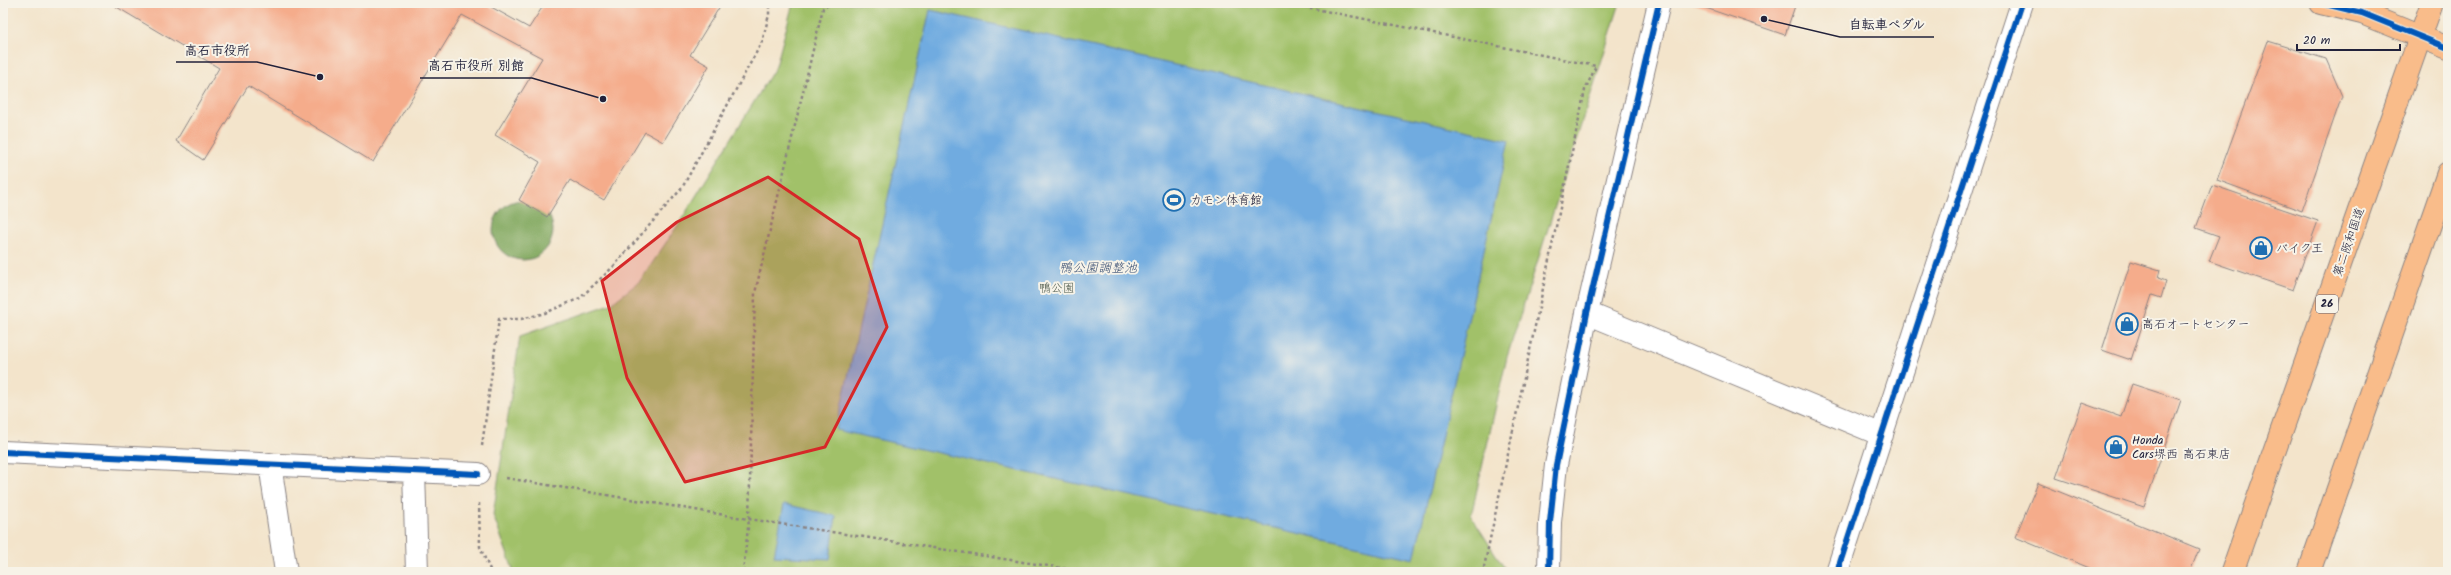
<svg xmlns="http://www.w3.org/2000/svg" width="2451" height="575" viewBox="0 0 2451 575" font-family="Kalam,'Klee One',sans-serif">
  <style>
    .green { fill: #a1c169; stroke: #627252 }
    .forest { fill: #80a75d; stroke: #51644c }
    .water { fill: #6fabe0; stroke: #48668e }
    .building { fill: #f5ac8b }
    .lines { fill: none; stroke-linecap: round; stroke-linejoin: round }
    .minor-casing { stroke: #8a8383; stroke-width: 24 }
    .major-casing { stroke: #8a8383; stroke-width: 24 }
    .highway-casing { stroke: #8a8383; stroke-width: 24 }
    .path { stroke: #8a8383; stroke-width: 2.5; stroke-dasharray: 3 3; stroke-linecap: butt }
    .minor { stroke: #fff; stroke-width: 22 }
    .major { stroke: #f9bc8a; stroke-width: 22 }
    .highway { stroke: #f9bc8a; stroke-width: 22 }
    .cycleway-casing { stroke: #f7f3e8; stroke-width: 8 }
    .cycleway { stroke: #0057b8; stroke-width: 6 }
    .marked { fill: #d62828; fill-opacity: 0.2; stroke: #d62828; stroke-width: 3; stroke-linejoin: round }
    .labels { text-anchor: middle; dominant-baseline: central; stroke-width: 4; stroke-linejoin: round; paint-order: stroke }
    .shield { fill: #f7f3e8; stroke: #62616f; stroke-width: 1 }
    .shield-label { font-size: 11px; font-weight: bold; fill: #22223b }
    .poi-label { font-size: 12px; fill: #22223b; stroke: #f7f3e8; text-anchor: start }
    .street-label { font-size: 12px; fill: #22223b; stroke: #f7f3e8 }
    .park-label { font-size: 12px; fill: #4e5a4b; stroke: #f7f3e8 }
    .water-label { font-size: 13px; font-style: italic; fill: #3d5275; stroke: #f7f3e8 }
    .leader { fill: none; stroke: #22223b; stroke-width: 1.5 }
    .callout-dot { fill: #22223b; stroke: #f7f3e8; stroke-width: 1.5 }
    .callout-label { font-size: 13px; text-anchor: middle; font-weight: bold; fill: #22223b; stroke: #f7f3e8; stroke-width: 4; stroke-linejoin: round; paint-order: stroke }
  </style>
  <rect width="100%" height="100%" fill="#f7f3e8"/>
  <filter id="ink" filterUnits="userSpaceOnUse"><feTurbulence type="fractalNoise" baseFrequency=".025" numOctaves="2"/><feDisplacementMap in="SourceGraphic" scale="8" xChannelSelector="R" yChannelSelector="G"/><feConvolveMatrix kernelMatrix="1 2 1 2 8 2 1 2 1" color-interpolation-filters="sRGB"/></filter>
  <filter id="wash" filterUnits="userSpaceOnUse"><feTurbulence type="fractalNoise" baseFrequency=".012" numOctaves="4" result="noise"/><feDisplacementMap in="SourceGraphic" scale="16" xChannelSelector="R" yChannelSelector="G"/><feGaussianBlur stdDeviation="0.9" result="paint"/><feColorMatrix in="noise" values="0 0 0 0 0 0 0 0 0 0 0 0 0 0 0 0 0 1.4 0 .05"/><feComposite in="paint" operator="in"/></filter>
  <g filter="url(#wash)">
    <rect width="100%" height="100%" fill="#f3e4cb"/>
    <path class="green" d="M793,3h827l-113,354 -36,159 36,56h-993l-21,-57 27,-179 91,-32 29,-23 40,-59 96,-156z"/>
    <path class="forest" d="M493 230a30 30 0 1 1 60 0a30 30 0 1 1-60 0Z"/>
    <path class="water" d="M930,10l579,130 -95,419 -578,-129z
      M784,504l52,12 -6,43 -56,-3z"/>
    <g id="blocks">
      <path class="building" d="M110,3h374l45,25 16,-25h177l-32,52 19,11 -46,76 -18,-10 -41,68 -34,-20 -23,37 -28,-17 21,-38 -45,-27 47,-77 -80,-43 -89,147 -125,-76 -45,74 -27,-19 43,-73z
        M1691,3h105l-11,32z
        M2268,41l58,18 16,37 -40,115 -85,-31z
        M2212,185l106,36 -25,69 -84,-29 10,-25 -23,-8z
        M2131,261l29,9 -2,8 8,3 -5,17 -9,-3 -21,65 -29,-10z
        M2132,384l49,16 -37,107 -88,-29 26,-75 39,14z
        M2038,483l161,66 -9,23h-91l-84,-35z"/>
    </g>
  </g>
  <g filter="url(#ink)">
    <use href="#blocks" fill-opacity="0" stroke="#8a8383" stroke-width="1"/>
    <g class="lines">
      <g class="minor-casing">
        <path id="minor" d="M1587,313l295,122
          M3,452l475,22
          M270,464l16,108
          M414,471l3,101
          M1549,572l1,-50 6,-57 31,-152 72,-310
          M1837,572l185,-569"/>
      </g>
      <g class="major-casing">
        <path id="major" d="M2321,3l41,10 86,35"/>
      </g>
      <g class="highway-casing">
        <path id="highway" d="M2232,572l200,-569
          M2309,572l139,-399"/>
      </g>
      <path class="path" d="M1286,3l310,63 -11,24 -102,482
        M482,446l17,-127h22l24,-6 35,-15 33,-31 69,-79 80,-146 7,-27v-12
        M506,478l243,41 338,53
        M479,503l1,44 11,25
        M743,572l6,-53 6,-226 68,-285 9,-5"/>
      <use href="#minor" class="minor"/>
      <use href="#major" class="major"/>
      <use href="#highway" class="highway"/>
      <g class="cycleway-casing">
        <path id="cycleway" d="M2321,3l41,10 86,35
          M3,452l475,22
          M1549,572l1,-50 6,-57 31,-152 72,-310
          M1837,572l185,-569"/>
      </g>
      <use href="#cycleway" class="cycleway"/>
    </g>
  </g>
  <path class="marked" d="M768,177l91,62 28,88 -62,120 -140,35 -58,-104 -25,-97 75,-59z"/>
  <defs>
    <g id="stadium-ring" transform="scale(1.15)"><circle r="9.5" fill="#f7f3e8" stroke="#1f6fb2" stroke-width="1.5"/><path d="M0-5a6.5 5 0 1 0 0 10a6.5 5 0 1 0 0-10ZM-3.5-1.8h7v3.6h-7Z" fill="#1f6fb2"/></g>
    <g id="shop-ring" transform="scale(1.15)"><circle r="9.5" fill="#f7f3e8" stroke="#1f6fb2" stroke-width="1.5"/><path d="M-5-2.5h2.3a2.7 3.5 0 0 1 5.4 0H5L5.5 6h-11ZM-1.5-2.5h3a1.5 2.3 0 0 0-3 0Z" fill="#1f6fb2"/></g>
  </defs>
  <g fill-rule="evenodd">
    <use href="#stadium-ring" x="1174" y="200"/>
    <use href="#shop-ring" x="2261" y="248"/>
    <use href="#shop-ring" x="2127" y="324"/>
    <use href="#shop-ring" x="2116" y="447"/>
  </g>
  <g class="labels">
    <rect class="shield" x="2316" y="295" width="22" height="18" rx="3"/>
    <g class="shield-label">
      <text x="2327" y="304">26</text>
    </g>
    <g class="poi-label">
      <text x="1190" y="200">カモン体育館</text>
      <text x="2276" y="248">バイク王</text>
      <text x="2142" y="324">高石オートセンター</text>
      <text x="2132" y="440">Honda<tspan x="2132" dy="14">Cars堺西 高石東店</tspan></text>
    </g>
    <g class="street-label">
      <text transform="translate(2349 242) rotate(-71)">第二阪和国道</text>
    </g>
    <g class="park-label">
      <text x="1057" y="288">鴨公園</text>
    </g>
    <g class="water-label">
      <text x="1098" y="268">鴨公園調整池</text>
    </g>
  </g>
  <path class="leader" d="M1764 19L1840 37H1934M320 77L257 62H176M603 99L532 78H420"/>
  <g class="callout-dot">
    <circle cx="1764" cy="19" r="4"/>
    <circle cx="320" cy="77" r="4"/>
    <circle cx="603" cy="99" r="4"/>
  </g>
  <g class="callout-label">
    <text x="1887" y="29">自転車ペダル</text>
    <text x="217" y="55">高石市役所</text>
    <text x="476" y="70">高石市役所 別館</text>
  </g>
  <rect width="2451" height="575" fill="none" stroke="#f7f3e8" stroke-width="16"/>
  <path d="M2297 44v6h103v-6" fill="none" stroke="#22223b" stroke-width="2"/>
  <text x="2303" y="44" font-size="12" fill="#22223b" stroke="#f7f3e8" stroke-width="3" paint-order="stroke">20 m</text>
</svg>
